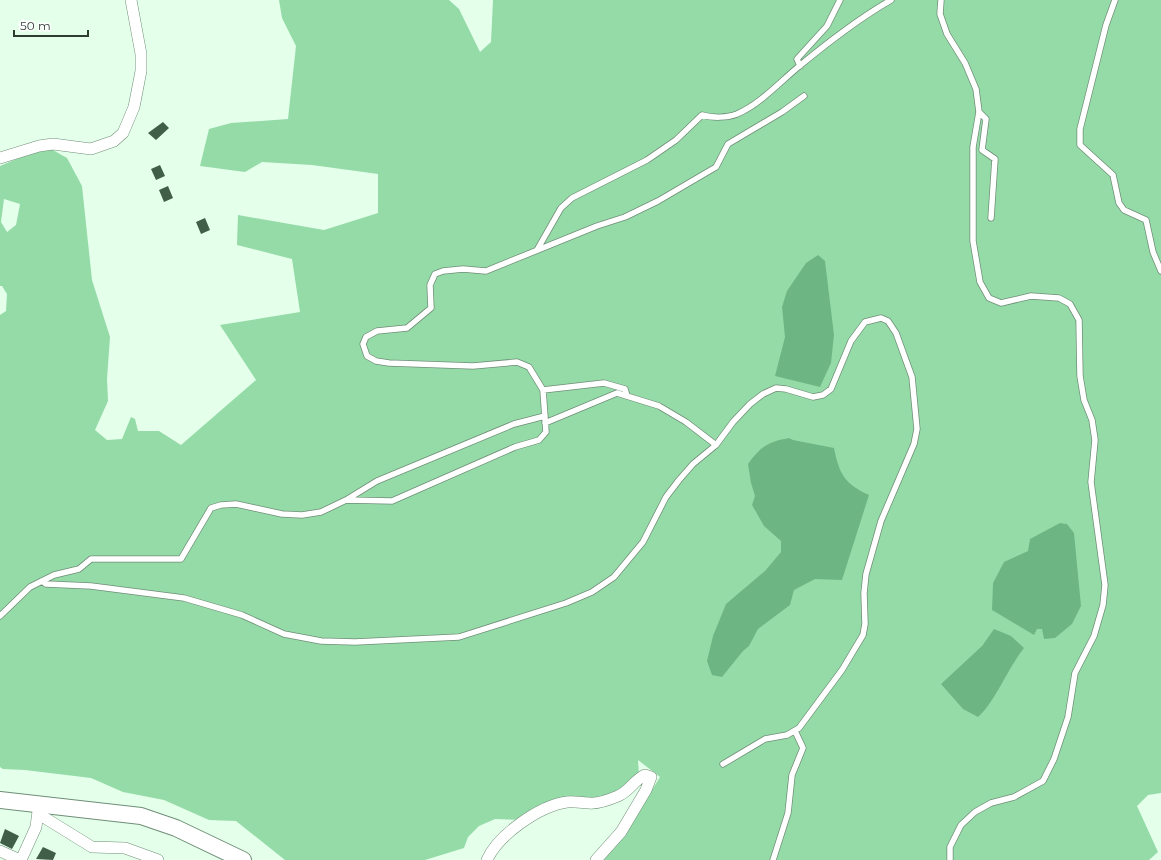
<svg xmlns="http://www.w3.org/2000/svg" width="1161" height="860" viewBox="0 0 1161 860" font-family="Montserrat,sans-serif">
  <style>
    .green { fill: #95dba8; fill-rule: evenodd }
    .water { fill: #6db683 }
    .building { fill: #415e49 }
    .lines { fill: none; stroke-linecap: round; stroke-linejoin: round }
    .lane-casing { stroke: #6f8e77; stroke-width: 7 }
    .street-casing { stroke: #6f8e77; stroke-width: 12 }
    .secondary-casing { stroke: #6f8e77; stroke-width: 18 }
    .lane { stroke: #fff; stroke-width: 5.5 }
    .street { stroke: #fff; stroke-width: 11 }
    .secondary { stroke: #fff; stroke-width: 16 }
  </style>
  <rect width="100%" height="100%" fill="#e4ffea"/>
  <path class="green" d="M279,0h170l10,9 21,43 11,-10 2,-42h668v793l-13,2 -11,11 21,46 -9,8h-548l23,-24 36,-59 -22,-17 1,15 -20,20 -53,6 -43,19 -28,-1 -16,7 -11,11 -4,11 -39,12h-140l-49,-39 -27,-1 -45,-20 -41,-8 -32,-14 -66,-8 -22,-1 -3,-2v-452l6,-4 1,-17 -5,-8h-2v-120l31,-13 20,-4 16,9 15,28 10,94 18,57 -3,42 1,22 -13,29 12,10 15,-1 9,-22 4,2 3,12h21l22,14 75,-65 -36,-55 80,-13 -8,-53 -55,-14 1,-30 86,15 54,-17v-39l-66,-9 -50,-3 -17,10 -45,-6 9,-37 22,-6 57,-4 8,-73 -14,-28zM4,199l16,5 -4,21 -9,7 -6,-10z"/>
  <path class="water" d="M818,255l7,6 9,74 -3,28 -11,24 -45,-11 10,-39 -3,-30 5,-16 19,-28z
    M789,438l4,2 41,8c5,26 11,36 35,47l-27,85 -27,-1 -21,11 -4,15 -32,24 -9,17 -6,5 -21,26 -10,-2 -5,-14 6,-25 13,-32 39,-33 16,-19v-11l-17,-15 -12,-21 3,-9 -4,-13 -3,-19c13,-18 20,-22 41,-26z
    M1060,523l7,1 7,9 7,73 -9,18 -17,14 -11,1 -2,-10h-5l-3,6 -42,-25 1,-27 11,-21 24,-11 2,-12z
    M994,629l17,7 13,12c-17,21 -28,53 -46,69l-15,-8 -22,-25 41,-38z"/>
  <path class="building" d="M163,122l6,6 -13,12 -8,-7z
    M160,165l5,11 -9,4 -5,-11z
    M168,186l5,12 -9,4 -5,-12z
    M205,218l5,12 -9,4 -5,-12z
    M5,829l14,7 -7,13 -12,-6z
    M43,847l13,6 -3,7 -17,-1z"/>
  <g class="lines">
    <g class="lane-casing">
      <path id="lane" d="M941,0l-1,14 7,20 18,29 11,26 3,23 -6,35v94l7,41 9,16 12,5 30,-7 28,2 11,6 9,16 1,56 4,24 8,20 3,20 -4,42 14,103 -2,20 -9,31 -19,37 -7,44 -14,42 -11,22 -29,16 -23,6 -16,9 -14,13 -11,22v13
        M1115,0l-9,25 -26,104v16l33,30 6,28 5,7 22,10 7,32 8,19
        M800,66l-3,-7 30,-33 13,-26
        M979,112l7,7 -4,31 13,9 -4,59
        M537,250l24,-42 11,-10 75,-38 29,-20 26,-25c10,3 25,3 35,-1 23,-10 42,-31 60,-46 30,-25 61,-49 94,-68
        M543,390l61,-7 21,6 2,7
        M545,423l72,-30 42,13 27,16 30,23
        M346,500l46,1 123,-54 24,-7 7,-8 -3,-42 -14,-23 -12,-5 -44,4 -84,-3 -13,-2 -9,-5 -4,-12 3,-7 11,-6 30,-3 24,-20 -1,-23 5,-11 8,-3 20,-2 23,2 111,-45 28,-9 33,-16 58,-34 12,-23 54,-32 22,-16
        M42,581l4,3 45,2 93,12 58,17 42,19 37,7 34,1 104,-5 107,-34 26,-11 22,-15 29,-35 23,-45 13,-17 14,-16 23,-19 17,-23 17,-18 13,-10 13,-6 10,1 27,8 10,-2 8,-6 20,-48 14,-19 16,-4 7,3 8,12 16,44 5,52 -3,15 -33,77 -15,53 -2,19 1,31 -2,11 -21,35 -43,58 -12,7 -22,4 -42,25
        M0,616l30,-29 24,-12 25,-6 12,-10h90l30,-51 10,-3 15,-1 46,10 20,1 19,-3 25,-12 31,-19 137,-57 31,-8
        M773,860l15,-47 4,-38 11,-27 -8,-17"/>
    </g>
    <g class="street-casing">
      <path id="street" d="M0,158l39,-12 14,-2 38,5 23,-8 9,-8 11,-26 7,-36v-17l-10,-54
        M38,817l7,1 47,29 33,1 33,12
        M0,851l20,9
        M21,860l15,-33 2,-16
        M487,860c11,-25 52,-54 80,-58 7,-1 14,1 22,1 8,1 22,-4 29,-7 11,-4 16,-16 27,-21l6,2 -5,13 -25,42 -25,28"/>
    </g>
    <g class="secondary-casing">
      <path id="secondary" d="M0,800l141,16 35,12 67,32"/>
    </g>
    <use href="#lane" class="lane"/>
    <use href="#street" class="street"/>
    <use href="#secondary" class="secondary"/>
  </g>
  <path d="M14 30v6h74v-6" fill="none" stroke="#2e3c32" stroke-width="2"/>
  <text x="20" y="30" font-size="12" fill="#2e3c32" stroke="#ffffff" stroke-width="3" paint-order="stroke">50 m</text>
</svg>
